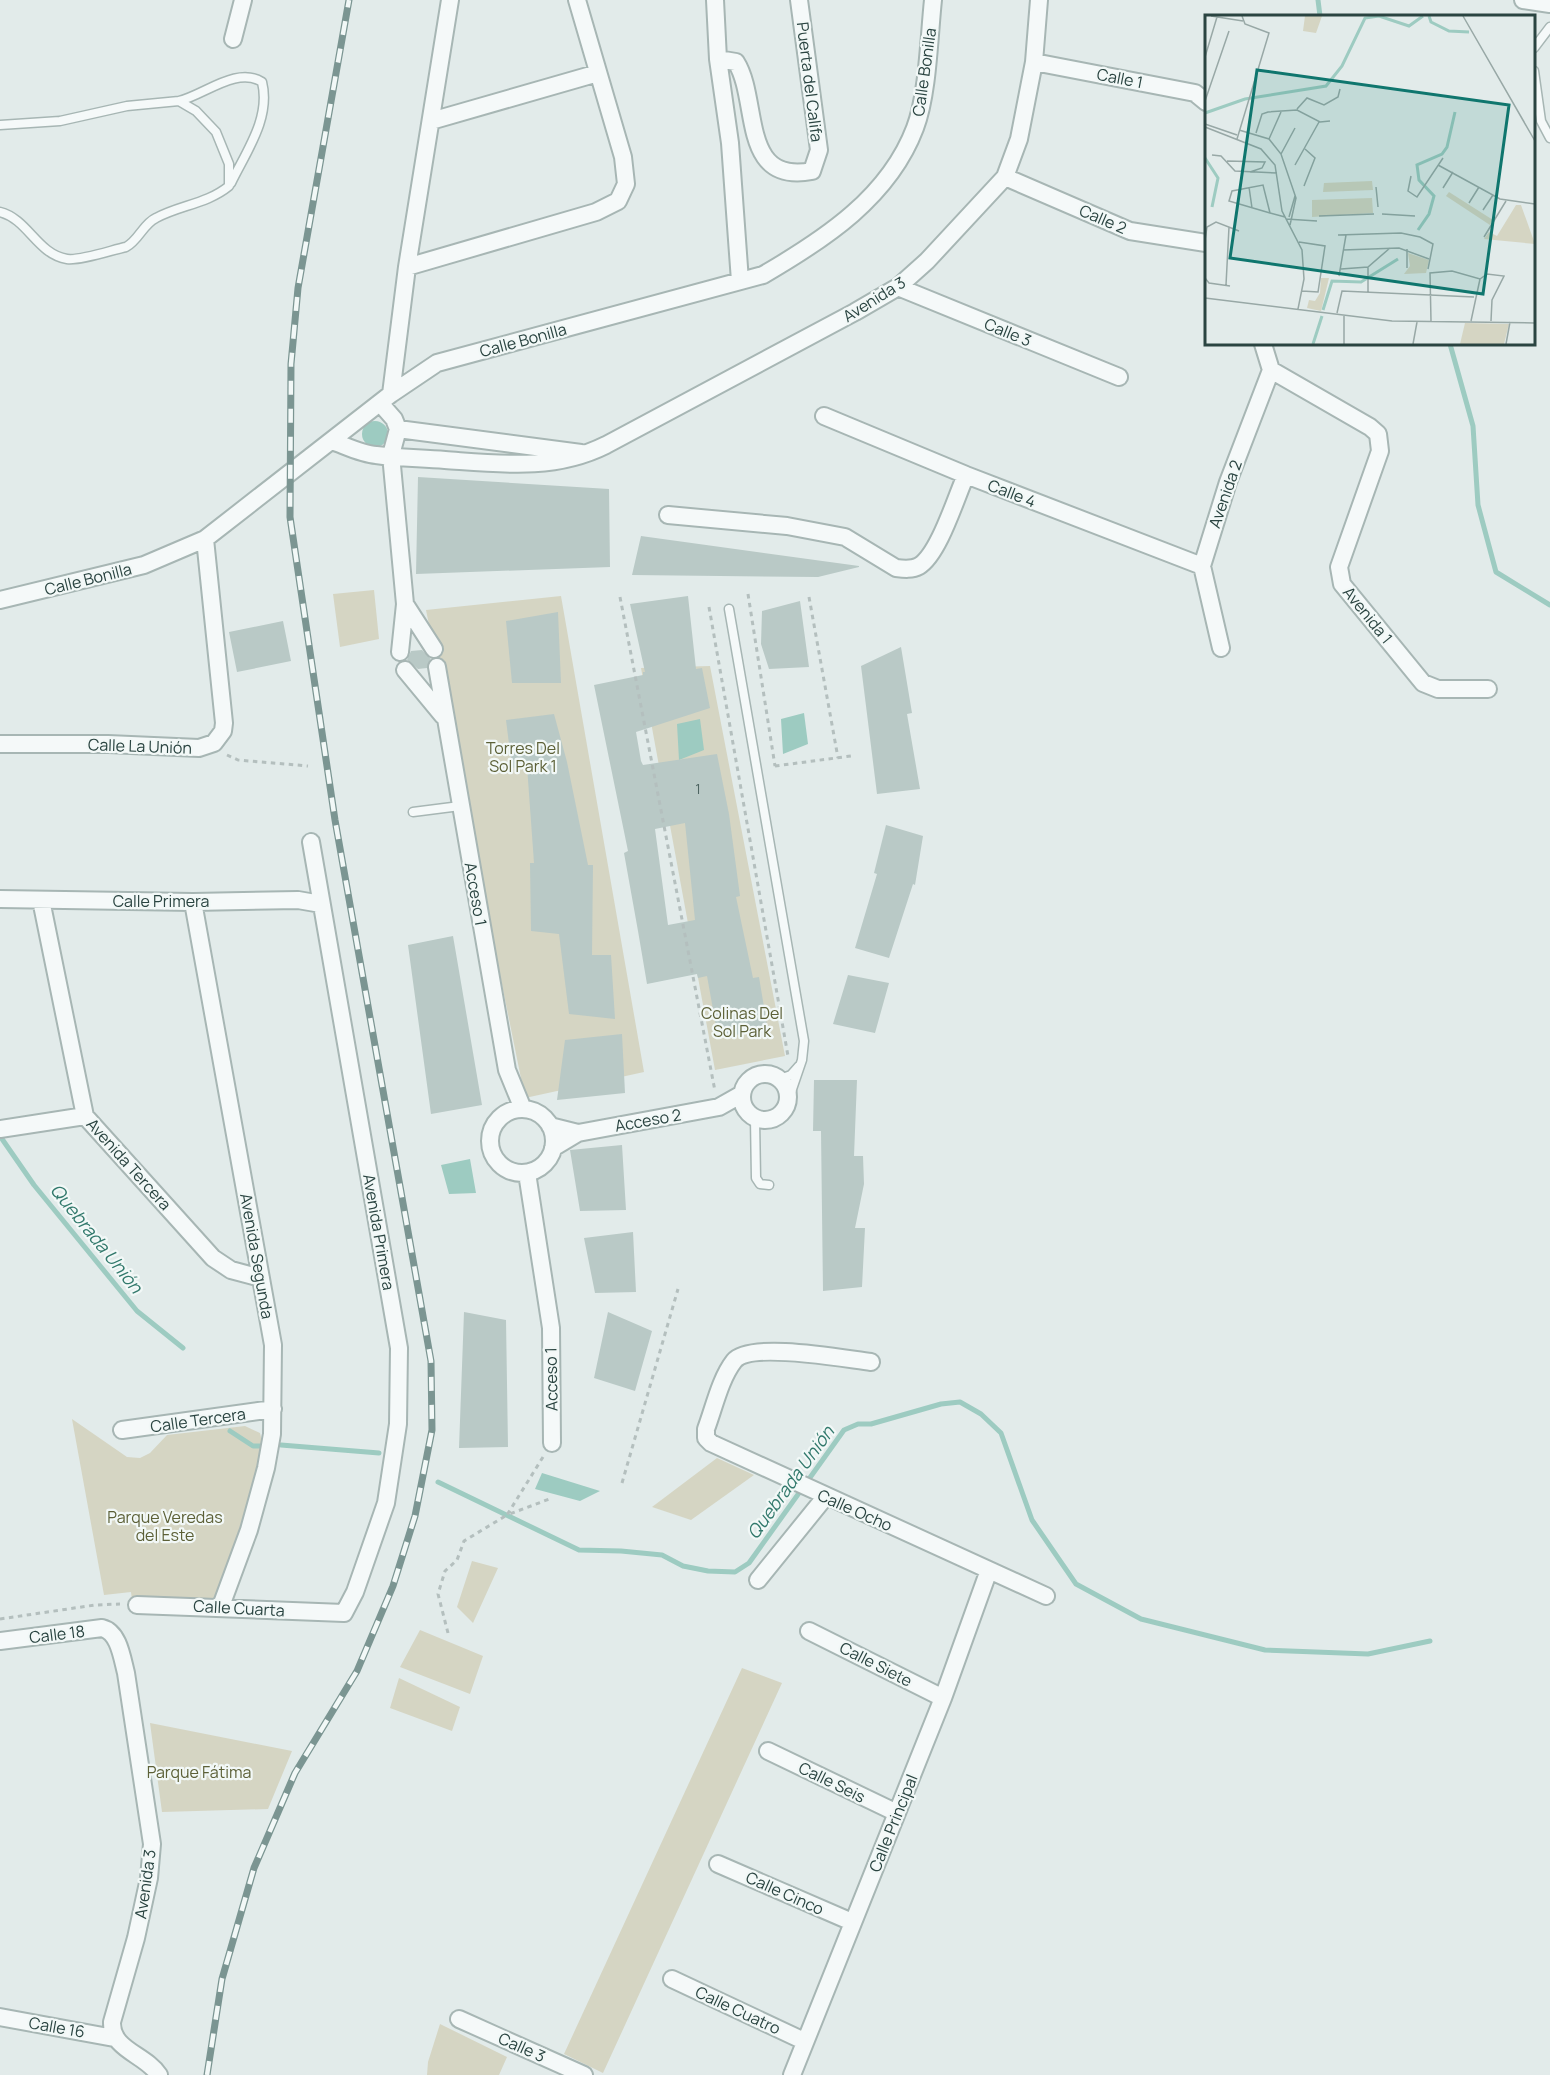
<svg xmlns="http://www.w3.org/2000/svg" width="1550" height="2075" viewBox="0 0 1550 2075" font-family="Manrope,sans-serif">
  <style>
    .green { fill: #d5d5c3 }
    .water { fill: #9dcbc1 }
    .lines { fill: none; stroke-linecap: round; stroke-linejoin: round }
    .stream { stroke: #9dcbc1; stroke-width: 5 }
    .building { fill: #b9c9c6; fill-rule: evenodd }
    .lane-casing { stroke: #a7b6b4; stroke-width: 11 }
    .street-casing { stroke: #a7b6b4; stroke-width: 20 }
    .path { stroke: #b4bfbe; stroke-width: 3; stroke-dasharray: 4.5 4.5; stroke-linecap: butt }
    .lane { stroke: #f5f9f9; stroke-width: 8 }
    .street { stroke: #f5f9f9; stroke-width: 16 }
    .rail-casing { stroke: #7b9592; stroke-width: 7 }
    .rail { stroke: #f2f8f7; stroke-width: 4.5; stroke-dasharray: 14; stroke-linecap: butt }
    .labels { text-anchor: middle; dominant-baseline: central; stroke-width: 4.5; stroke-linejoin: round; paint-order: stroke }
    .number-label { font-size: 14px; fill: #4e6562 }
    .street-label { font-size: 16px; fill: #2a4441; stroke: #f2f8f7 }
    .park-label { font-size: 16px; fill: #5c6037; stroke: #f2f8f7 }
    .water-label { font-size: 18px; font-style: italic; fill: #32796c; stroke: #f2f8f7 }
    .inset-river { fill: none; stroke: #9dcbc1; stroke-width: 3 }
    .inset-road { fill: none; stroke: #98a8a6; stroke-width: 1.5 }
    .view { fill: #0f766e; fill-opacity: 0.15; stroke: #0f766e; stroke-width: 3 }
    .inset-edge { fill: none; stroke: #2a4441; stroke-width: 3 }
  </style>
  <rect width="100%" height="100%" fill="#e2ebea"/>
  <path class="green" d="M374,590l5,49 -39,8 -7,-53z
    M561,596l83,476 -119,26 -99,-488z
    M710,666l75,390 -70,14 -74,-402z
    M72,1419l55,38 13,1 10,-5 17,-18 78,-9 15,7c10,33 -34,134 -47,168l-81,-1 -1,-8 -27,3z
    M717,1458l37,17 -63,45 -39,-13z
    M472,1561l26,7 -25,55 -16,-16z
    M420,1630l63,26 -13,38 -70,-27z
    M742,1668l40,15 -179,390 -39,-19z
    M399,1678l61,29 -8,24 -62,-23z
    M150,1723l142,28 -24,58 -106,3z
    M440,2024l67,33 -8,18h-72l1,-13z"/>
  <path class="water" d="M362 434a13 13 0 1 1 26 0a13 13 0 1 1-26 0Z
    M804,713l4,31 -25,10 -2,-35z
    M700,719l4,31 -25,10 -2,-36z
    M470,1159l6,34 -27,1 -8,-29z
    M542,1473l58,18 -20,10 -45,-12z"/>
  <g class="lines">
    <path class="stream" d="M1318,0l2,16
      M1450,344l23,82 5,79 18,67 54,33
      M0,1136l34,49 103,126 46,37
      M230,1431l23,15h8
      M281,1445l98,8
      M438,1482l141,68 42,1 41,4 21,11 25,5 27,1 14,-9 95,-133 14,-6h13l70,-20 19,-2 21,12 20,19 31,87 44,64 65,35 124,31 103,4 62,-13"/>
  </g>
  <path class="building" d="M418,477l191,12 1,78 -194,7z
    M641,536l218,30v1l-41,10 -186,-2z
    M688,596l8,73 6,-1 8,40 -74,24 5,29 2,4 74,-11 12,60 11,82 -4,1 17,81 6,-1 9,54 -50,6 -11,-61 -9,2 -1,-4 -50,10 -9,-53 -14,-78 4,-2 -34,-166 49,-10v-3h2l-15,-68zM685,823l10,97 -27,5 -13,-96z
    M800,601l9,66 -40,2 -8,-25 1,-33z
    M558,612l3,71h-49l-6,-62z
    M283,621l8,40 -54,11 -8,-40z
    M901,647l11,66 -5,1 13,75 -43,5 -16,-128z
    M422,650l9,9 -4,9 -9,1 -11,-9 4,-9z
    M554,714l13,48 21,103h5l-1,90h19l4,64 -46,-5 -10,-80 -28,-3 -1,-68h4l-7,-97 -15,2 -6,-48z
    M886,825l37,11 -8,49 -2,-1 -24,74 -34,-10 22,-74 -3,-1z
    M453,936l29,169 -51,9 -23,-169z
    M848,975l41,8 -14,50 -42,-9z
    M622,1034l3,59 -68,7 8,-60z
    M814,1080h43l-3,76h9l1,28 -9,44h10l-3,59 -39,4 -2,-160h-8z
    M622,1145l4,65 -46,1 -10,-61z
    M633,1232l3,60 -41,1 -11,-55z
    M464,1312l42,8 2,127 -49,1z
    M608,1312l44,19 -17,60 -41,-13z"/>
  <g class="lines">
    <g class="lane-casing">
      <path id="lane" d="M1534,48l16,-21
        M1534,71l7,50 9,17
        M179,101c25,-6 58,-35 83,-19 9,36 -16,70 -31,101
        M0,125l60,-4 67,-15 52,-5 17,10 20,21 13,32v22c-22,18 -49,19 -73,32 -13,6 -17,22 -30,29 -14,3 -46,14 -59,12 -30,-5 -39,-40 -67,-47
        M729,609l75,432 -2,19 -13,38
        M413,812l47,-6
        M780,1079l11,-4 8,-9
        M755,1119l1,59 4,6 9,1"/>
    </g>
    <g class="street-casing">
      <path id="street" d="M715,0l3,59 12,84 10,138
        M1523,0l27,4
        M233,39l10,-39
        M718,59l18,3c24,38 3,123 76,109l7,-21 -20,-150
        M1034,62l161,31 11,9
        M431,121l167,-48
        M1005,177l125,54 76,12
        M407,267l189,-55 22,-11 8,-17 -3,-27 -46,-157
        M898,287l221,90
        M1271,370l99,57 8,7 2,17 -41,116 3,17 81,99 15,6h50
        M391,394l16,-127 43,-267
        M380,403l14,16 4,10 -7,26 14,149 -5,48
        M824,416l142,59 236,91
        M398,429l183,24
        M332,441c14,5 30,13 44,14 22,3 46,3 69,5 56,4 109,11 161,-15l249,-133 43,-25 29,-26 78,-84 14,-38 15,-77 5,-62
        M668,515l119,11 58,11 51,31c8,1 16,2 23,-2 20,-12 37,-69 47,-91
        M0,600l144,-35 61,-26 186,-145 46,-31 326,-88c62,-36 126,-78 152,-147 13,-34 14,-91 18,-128
        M405,604l29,45
        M1221,648l-19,-82 26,-84 43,-112 -8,-26
        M437,667l70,403 16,39
        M405,670l38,46
        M0,744h108l91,4 15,-5 9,-12 1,-8 -19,-184
        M0,899l193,3 105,-2 23,4
        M41,900l44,216 128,142 18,12 30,8
        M193,902l80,443 -1,89 -6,34 -17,62 -28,76
        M742 1097a23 23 0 1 1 46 0a23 23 0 1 1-46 0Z
        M490 1141a32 32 0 1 1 64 0a32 32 0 1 1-64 0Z
        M550,1126l28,7 -25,15
        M0,1129l85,-13
        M578,1133l141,-26 23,-13
        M527,1173l24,155 1,115
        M871,1362c-26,-3 -121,-21 -137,-1 -14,18 -20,47 -28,68v9l5,5 335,153
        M122,1430l151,-21
        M758,1580l68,-84
        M137,1605l207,8 11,-21 31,-89 12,-79 1,-76 -88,-506
        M809,1631l134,67
        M0,1641l102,-13c17,4 20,30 24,45l26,171 -3,34 -13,60 -24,84c-1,28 33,32 47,53
        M768,1751l129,62
        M718,1864l134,58
        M672,1979l132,62
        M0,2017l114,21
        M459,2019l125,56
        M792,2075l151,-377 46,-128"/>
    </g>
    <path class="path" d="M748,594l27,172
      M620,597l95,494
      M809,597l29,161
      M709,607l79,449
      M227,755l11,5 70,6
      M775,766l76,-10
      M745,1079l14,-9h13
      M543,1457l-36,58 45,-17
      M622,1483l56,-194
      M0,1619l95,-14 25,-1
      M448,1633l-10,-39 7,-23 12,-11 7,-19 43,-26"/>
    <use href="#lane" class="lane"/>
    <use href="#street" class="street"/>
    <g class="rail-casing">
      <path id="rail" d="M207,2075l15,-96 32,-111 41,-95 62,-102 36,-85 22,-70 17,-86 -1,-69 -96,-541 -45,-303 1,-153 7,-76 51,-288"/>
    </g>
    <use href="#rail" class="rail"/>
  </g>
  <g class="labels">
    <g class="number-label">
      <text x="698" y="788">1</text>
    </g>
    <g class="street-label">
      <text transform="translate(924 72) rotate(-82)">Calle Bonilla</text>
      <text transform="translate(1120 78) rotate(11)">Calle 1</text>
      <text transform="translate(810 82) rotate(83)">Puerta del Califa</text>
      <text transform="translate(1103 219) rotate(23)">Calle 2</text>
      <text transform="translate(874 299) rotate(-32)">Avenida 3</text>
      <text transform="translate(1008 332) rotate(22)">Calle 3</text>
      <text transform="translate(523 340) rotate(-15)">Calle Bonilla</text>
      <text transform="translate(1012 493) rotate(21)">Calle 4</text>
      <text transform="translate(1225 494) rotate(-71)">Avenida 2</text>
      <text transform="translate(88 579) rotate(-14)">Calle Bonilla</text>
      <text transform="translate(1368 615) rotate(51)">Avenida 1</text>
      <text transform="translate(140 746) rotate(2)">Calle La Unión</text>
      <text transform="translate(476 894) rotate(80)">Acceso 1</text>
      <text x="161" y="901">Calle Primera</text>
      <text transform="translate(648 1120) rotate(-10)">Acceso 2</text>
      <text transform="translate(129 1164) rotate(48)">Avenida Tercera</text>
      <text transform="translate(379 1232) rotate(80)">Avenida Primera</text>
      <text transform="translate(257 1256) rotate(80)">Avenida Segunda</text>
      <text transform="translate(551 1379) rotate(-91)">Acceso 1</text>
      <text transform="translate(198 1420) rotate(-8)">Calle Tercera</text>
      <text transform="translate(855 1510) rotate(24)">Calle Ocho</text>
      <text transform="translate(239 1608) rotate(3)">Calle Cuarta</text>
      <text transform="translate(57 1634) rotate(-7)">Calle 18</text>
      <text transform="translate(876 1664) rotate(27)">Calle Siete</text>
      <text transform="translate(832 1782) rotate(26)">Calle Seis</text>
      <text transform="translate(893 1823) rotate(-68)">Calle Principal</text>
      <text transform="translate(145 1884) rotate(-82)">Avenida 3</text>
      <text transform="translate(785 1893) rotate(24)">Calle Cinco</text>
      <text transform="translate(738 2010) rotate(25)">Calle Cuatro</text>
      <text transform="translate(57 2027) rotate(10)">Calle 16</text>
      <text transform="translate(522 2047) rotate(24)">Calle 3</text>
    </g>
    <g class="park-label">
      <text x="523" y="748">Torres Del<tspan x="523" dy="18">Sol Park 1</tspan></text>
      <text x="742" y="1013">Colinas Del<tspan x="742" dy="18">Sol Park</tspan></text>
      <text x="165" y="1517">Parque Veredas<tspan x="165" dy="18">del Este</tspan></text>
      <text x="199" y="1772">Parque Fátima</text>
    </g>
    <g class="water-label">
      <text transform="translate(97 1238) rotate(51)">Quebrada Unión</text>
      <text transform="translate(790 1482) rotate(-54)">Quebrada Unión</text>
    </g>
  </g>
  <g transform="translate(1205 15)">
    <rect width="330" height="330" fill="#e2ebea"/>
    <path d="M100,1h17l-6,17 -13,-2zM167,166l1,9 -50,2 1,-9zM244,177l44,28 -3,5 -44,-29zM167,183l1,15 -61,4v-17zM311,190h5l14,39 -51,-5 5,-7 8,4zM203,238l21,7 -3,13 -22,1 6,-8zM116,263h8l-8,33 -14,-3 2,-8 6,1 5,-8zM260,308l44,1 -5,20h-44z" fill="#d5d5c3"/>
    <path class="inset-river" d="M224,1l2,6 18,9 20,1M0,98l40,-14 81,-13 16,-20 23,-48 14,-2 30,10 14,-10M0,143l13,20 -6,29M213,215l11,-16 5,-18 -15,-16 -2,-15 25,-11 5,-7 8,-35M118,295l9,-29 29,1 37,-23M108,329l9,-28"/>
    <path class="inset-road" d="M6,1l32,5M258,1l72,125M0,42l12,-40M0,86l24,-70M92,94l10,-11 17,7 14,-8 2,-8M0,109l32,11M0,112l56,22 14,16 7,46 20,39 2,29 -6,30M34,115l30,9 12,15 15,44 -6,27M51,118l6,-19 6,-2 29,-2 23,12 10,-1M32,124l32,-106 -24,-9 -3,-8M64,124l12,-27M76,139l14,-26M7,140l9,1 14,15 42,2M22,146l38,1 -3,6 -12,4M90,150l24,-43M233,150l62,34 35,5M206,161l-3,15 9,6 26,-39M99,171l11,-28 -10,-9M44,172l3,21M171,172l2,20M238,173l10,-16M264,188l10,-16M278,195l10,-15M65,198l-7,-28 -31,6 -3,10 41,12 15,4M177,199l33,2M114,201l55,-2M84,202l6,-21M81,204l31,2M133,220l63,-2 19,4 13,7 -5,25M279,222l22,-36M0,225l2,-13 9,-5 23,9M94,227l26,4 -7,46 -16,-1M138,235l56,-2 30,11M202,253v-19M136,254l27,-2 22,-19M134,261l7,-41M0,263l4,5 21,3M21,270l3,-58M163,277v-25M0,283l187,23 143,2M132,298l5,-22 132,6M226,306l-1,-48 22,-2 28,8 7,-5 17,2 -12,24 -1,21M266,306l9,-42M139,329v-28M208,329l4,-22M301,329l4,-22"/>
    <path class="view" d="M52,55l252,35 -26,189 -253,-36z"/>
    <rect width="330" height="330" class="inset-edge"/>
  </g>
</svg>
